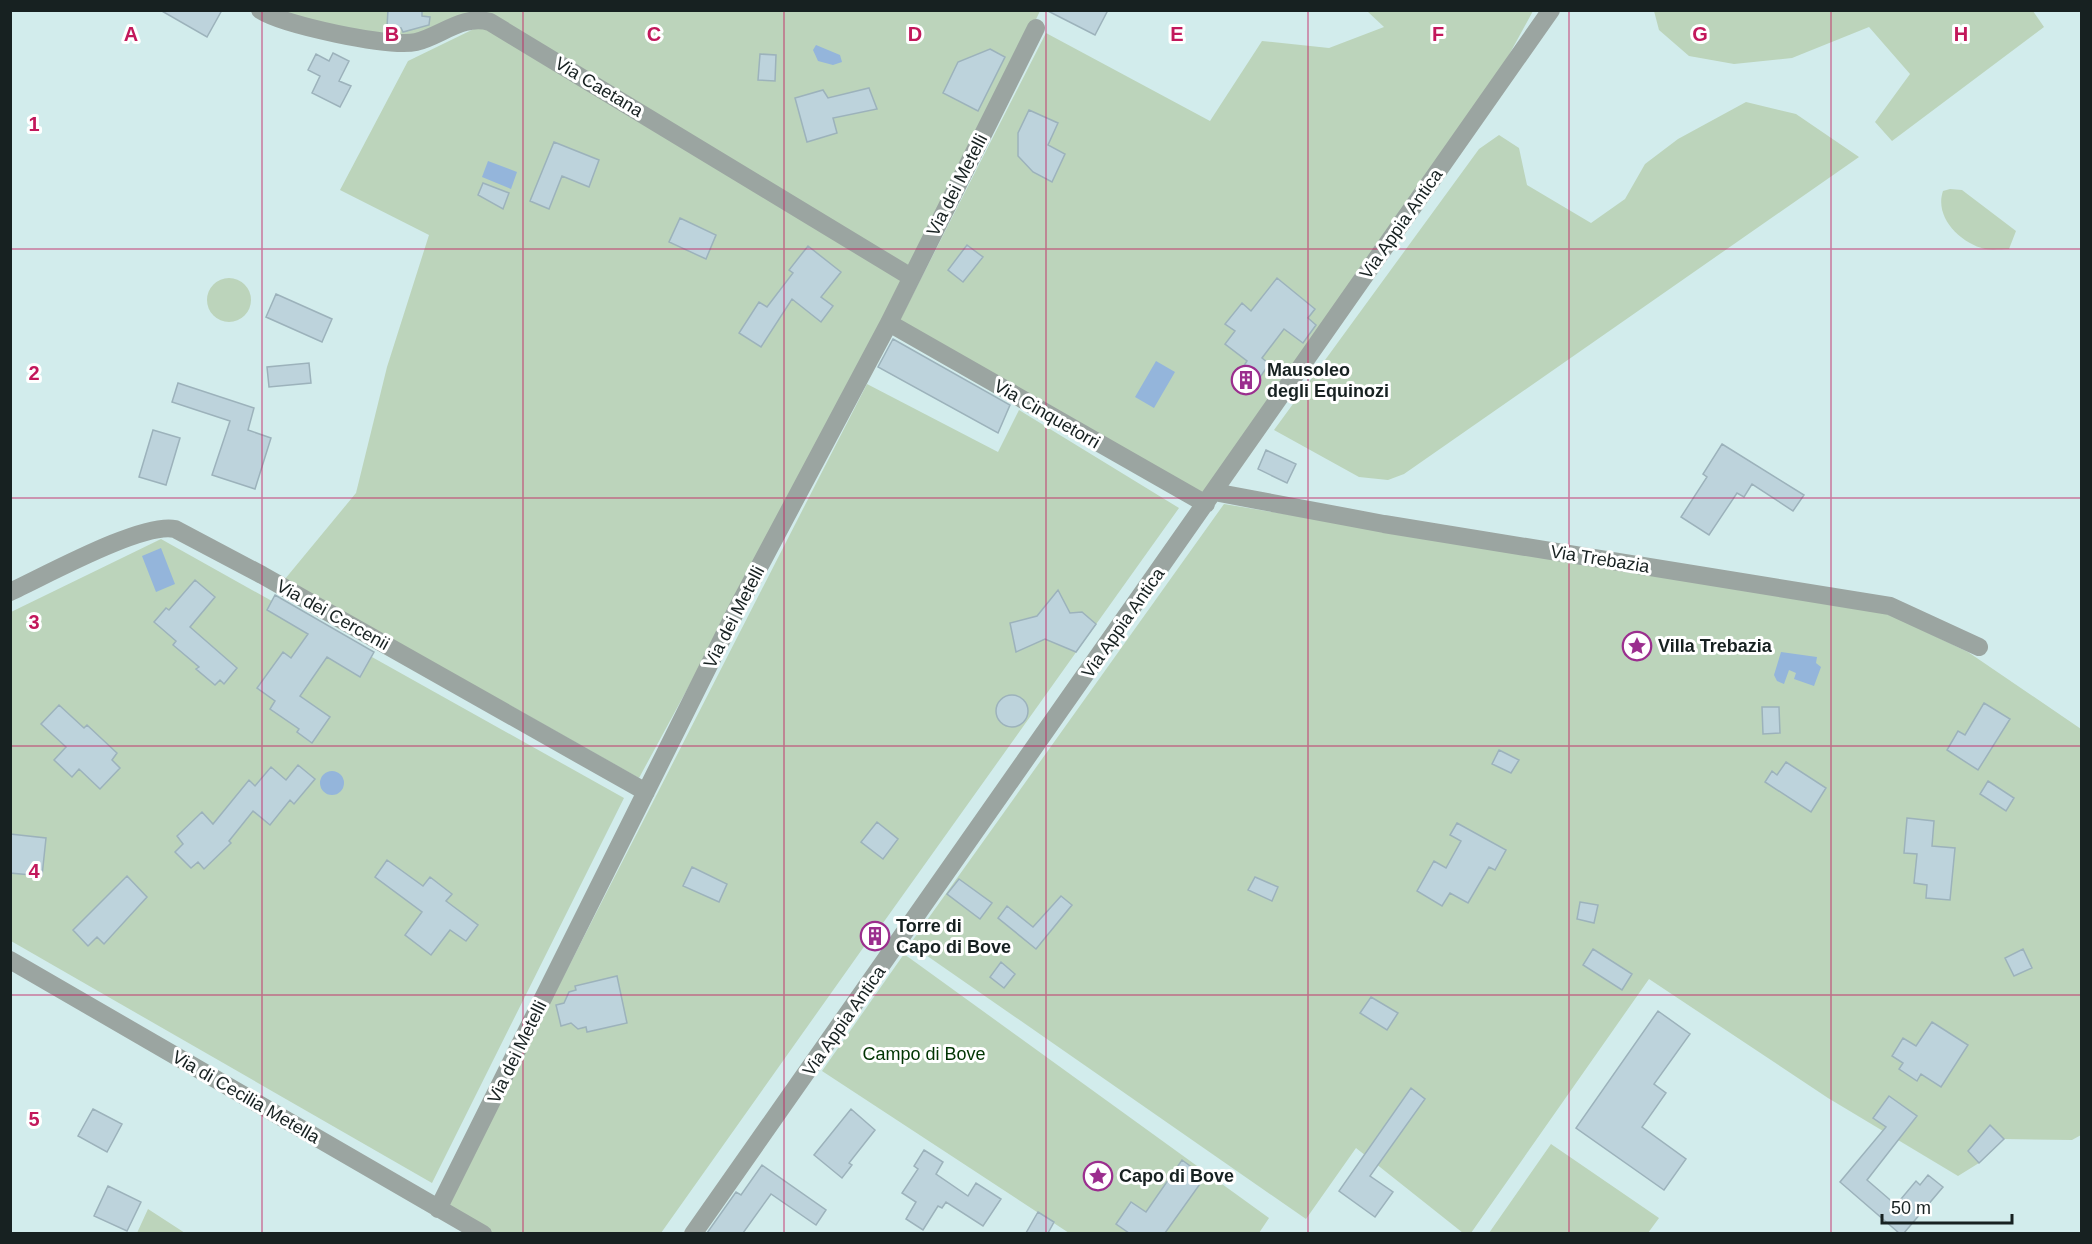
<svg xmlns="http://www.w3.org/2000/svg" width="2092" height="1244" viewBox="0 0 2092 1244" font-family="Arial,sans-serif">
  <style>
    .green { fill: #bcd4bb }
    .water { fill: #94b5db }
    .building { fill: #bdd3dc; stroke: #9cb2bb; stroke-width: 1.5 }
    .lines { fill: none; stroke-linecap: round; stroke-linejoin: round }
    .minor { stroke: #9ba5a1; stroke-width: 18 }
    .grid { fill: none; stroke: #c2185b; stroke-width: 1.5; stroke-opacity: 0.55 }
    .labels { text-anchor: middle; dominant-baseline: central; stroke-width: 6; stroke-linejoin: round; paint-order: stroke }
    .street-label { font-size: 18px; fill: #172121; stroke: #fff }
    .poi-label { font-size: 18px; font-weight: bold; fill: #172121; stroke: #fff; text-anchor: start }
    .park-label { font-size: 18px; fill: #003402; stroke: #fff }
    .grid-label { font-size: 20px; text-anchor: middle; font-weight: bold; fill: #c2185b; stroke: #fff; stroke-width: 6; stroke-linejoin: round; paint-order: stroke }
  </style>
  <rect width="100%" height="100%" fill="#d2ecec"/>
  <path class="green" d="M271,11h769l-129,266 -272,501 -354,-199 71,-86 31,-126 42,-132 -89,-45 68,-129 76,-37 -54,13 -56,3z
    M1367,11h166l-29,53 -302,430 -302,-174 146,-287 164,88 52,-80 67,7 55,-21z
    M2033,11l11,16 -152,114 -17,-19 35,-48 -41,-47 -77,31 -58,6 -45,-8 -30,-26 -5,-19z
    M1746,102l50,12 63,43 -455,317 -16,6 -29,-3 -85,-47 205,-281 20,-14 20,13 8,37 64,38 34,-24 20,-35 33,-25z
    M1950,189l12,1 54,41 -7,18c-7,0 -17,1 -24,0 -25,-6 -51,-32 -42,-58z
    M207 300a22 22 0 1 1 44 0a22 22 0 1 1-44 0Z
    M867,384l131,68 21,-42 160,98 -301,422 -5,-3 -8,12 3,2 -207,292h-168l-47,-27z
    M1224,504l665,110 79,38 113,77v406l-9,5 -68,-1 -25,24 -21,13 -130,-78 -179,-119 -178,254h-8l-107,-85 -50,71 -396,-275z
    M161,539l463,259 -192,385 -421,-242v-329z
    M904,954l365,264 -10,15h-190l-247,-162z
    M1551,1144l108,74 -11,15h-159z
    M148,1209l37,24h-48z"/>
  <path class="water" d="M816,45l24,10 2,7 -9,3 -15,-4 -5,-11z
    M488,161l29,11 -6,17 -29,-12z
    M1156,361l19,11 -21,36 -19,-11z
    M161,548l14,36 -19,8 -14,-36z
    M1781,652l36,5 -1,6 5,4 -7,19 -20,-7 2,-6 -7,-3 -5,14 -7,-3 -3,-6z
    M320 783a12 12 0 1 1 24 0a12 12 0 1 1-24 0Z"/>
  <path class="building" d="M160,10h62l-15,27z
    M388,10h34v6l8,1 -1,8 -26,7 -2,-4 -14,-1z
    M1046,10h62l-13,25z
    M990,49l15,8 -27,54 -35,-18 15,-31z
    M333,53l16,8 -10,20 12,5 -11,21 -28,-14 8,-17 -12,-6 8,-16 13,7z
    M760,54l16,1 -1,26 -17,-1z
    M869,88l8,21 -44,9 4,15 -30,9 -12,-44 28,-8 5,8z
    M1029,110l29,13 -10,22 17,9 -13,28 -19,-10 -15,-16v-23z
    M554,142l45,18 -10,27 -27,-11 -13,33 -19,-8z
    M483,183l26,10 -6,16 -25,-14z
    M680,218l36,17 -10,24 -37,-17z
    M967,245l16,12 -20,25 -15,-12z
    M808,246l33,26 -20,25 12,9 -12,16 -29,-23 -31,48 -22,-14 20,-31 8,5 26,-34 -4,-3z
    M1277,278l38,31 -7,9 8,7 -13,18 -19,-14 -22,29 7,6 -20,30 -16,-11 14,-22 -22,-17 10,-13 -10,-7 17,-21 9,8z
    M276,294l56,25 -10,23 -56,-25z
    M893,339l117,66 -12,28 -120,-66z
    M309,363l2,20 -42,4 -2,-20z
    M178,383l76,25 -6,22 23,8 -16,51 -43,-14 18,-54 -58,-19z
    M153,430l27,8 -14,47 -27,-8z
    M1722,444l82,51 -11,16 -41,-27 -8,13 -7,-4 -28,42 -28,-18 26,-40 -4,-3z
    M1266,450l30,14 -9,19 -29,-14z
    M195,580l20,17 -25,30 47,41 -13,16 -4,-4 -5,5 -19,-16 3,-2 -26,-22 3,-4 -22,-19 12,-14 3,2z
    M1058,590l12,23 12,-1 14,12 -20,28 -31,-13 -29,13 -6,-29 27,-7z
    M275,595l99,57 -14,25 -33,-20 -27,39 30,21 -18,26 -15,-11 2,-3 -29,-20 5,-8 -18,-13 26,-36 8,6 17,-24 -41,-24z
    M996 711a16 16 0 1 1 32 0a16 16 0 1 1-32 0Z
    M1984,703l26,16 -32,51 -31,-20 11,-19 7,4z
    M59,705l25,23 3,-3 30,28 -5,7 8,8 -20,21 -21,-20 -7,8 -18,-17 12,-13 -25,-23z
    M1762,707h17l1,26 -17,1z
    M1499,750l20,10 -8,13 -19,-9z
    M1786,762l40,26 -15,24 -46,-30 7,-11 5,4z
    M298,765l17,14 -21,25 -4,-4 -20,25 -17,-14 -24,30 2,2 -27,26 -6,-7 -7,6 -16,-16 8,-8 -6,-8 25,-24 11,12 36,-44 6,6 16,-19 15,13z
    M1988,781l26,17 -8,13 -26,-17z
    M1907,818l27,3 -2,25 23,2 -5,52 -24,-2 1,-13 -13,-2 3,-29 -13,-1z
    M877,822l21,17 -15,20 -22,-17z
    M1457,823l49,27 -11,20 -6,-3 -21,36 -18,-10 -8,13 -25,-15 17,-30 12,7 15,-27 -11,-6z
    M10,834l36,4 -4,38 -32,-3z
    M387,860l36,26 7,-9 22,17 -6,7 32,24 -12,16 -16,-11 -19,25 -26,-20 17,-23 -47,-35z
    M692,867l35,17 -8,18 -36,-16z
    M127,876l20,21 -43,47 -7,-7 -9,9 -15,-16z
    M1255,877l23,10 -6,14 -24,-11z
    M959,879l33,24 -12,16 -33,-25z
    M1061,896l11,9 -36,44 -38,-31 9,-12 26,21z
    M1580,902l18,3 -4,18 -17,-4z
    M1593,949l39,25 -10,16 -39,-25z
    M2023,949l9,19 -18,8 -9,-18z
    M1001,962l14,12 -11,14 -14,-11z
    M617,976l10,47 -40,9 -1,-5 -8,2 -7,-6 -10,3 -5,-21 8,-2 5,-11 7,-2 -1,-4z
    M1371,997l27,16 -11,17 -27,-17z
    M1658,1011l32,23 -36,50 12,9 -24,34 44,32 -22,31 -88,-62z
    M1932,1022l36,23 -27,42 -20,-13 -4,7 -18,-12 4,-6 -11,-7 11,-18 13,8z
    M1411,1088l14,11 -55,77 23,16 -18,25 -36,-26z
    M1889,1096l28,20 -50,64 29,25 20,-24 4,4 8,-10 15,12 -39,46h-5l-59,-51 46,-55 -13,-9z
    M93,1109l29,15 -15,28 -29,-16z
    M851,1109l24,21 -26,33 3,2 -10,13 -28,-23z
    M1990,1125l14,14 -25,24 -11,-12z
    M924,1150l19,12 -7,12 32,22 8,-13 25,16 -18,27 -37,-24 -4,6 -4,-2 -15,24 -17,-11 10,-17 -14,-9 16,-24 -4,-3z
    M1182,1160l23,17 -40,56h-36l-13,-9 15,-22 15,10z
    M762,1165l64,45 -10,15 -45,-31 -28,39h-36l29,-41 5,3z
    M108,1186l33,16 -14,29 -33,-15z
    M1038,1212l16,10 -6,11h-22z"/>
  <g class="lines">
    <path class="minor" d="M260,10c23,15 130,38 156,32 25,-6 47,-28 74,-20l421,255
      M889,323l317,181
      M1214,492l170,32 506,82 89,41
      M10,592c35,-16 132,-70 165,-63l87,46 384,217
      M10,960l473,274
      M438,1209l301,-604 150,-282 147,-295
      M693,1234l858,-1224"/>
  </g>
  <path class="grid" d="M262,10v1224M523,10v1224M784,10v1224M1046,10v1224M1308,10v1224M1569,10v1224M1831,10v1224M10,249h2072M10,498h2072M10,746h2072M10,995h2072"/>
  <defs>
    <g id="building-ring" transform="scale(1.5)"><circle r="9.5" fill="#fff" stroke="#9b2e8e" stroke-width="1.5"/><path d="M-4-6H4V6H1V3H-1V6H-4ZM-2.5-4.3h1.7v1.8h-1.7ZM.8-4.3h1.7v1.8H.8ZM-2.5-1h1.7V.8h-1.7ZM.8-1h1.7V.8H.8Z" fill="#9b2e8e"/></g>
    <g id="sight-ring" transform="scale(1.5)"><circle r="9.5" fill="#fff" stroke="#9b2e8e" stroke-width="1.5"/><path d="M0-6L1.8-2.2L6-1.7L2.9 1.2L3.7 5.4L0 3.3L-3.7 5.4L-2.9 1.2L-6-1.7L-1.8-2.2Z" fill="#9b2e8e"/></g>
  </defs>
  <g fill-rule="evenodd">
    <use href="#building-ring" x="1246" y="380"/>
    <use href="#sight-ring" x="1637" y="646"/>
    <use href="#building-ring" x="875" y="936"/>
    <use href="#sight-ring" x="1098" y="1176"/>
  </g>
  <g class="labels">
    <g class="street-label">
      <text transform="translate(599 87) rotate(31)">Via Caetana</text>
      <text transform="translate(957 185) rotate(-63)">Via dei Metelli</text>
      <text transform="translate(1401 224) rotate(-55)">Via Appia Antica</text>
      <text transform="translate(1047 414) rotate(30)">Via Cinquetorri</text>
      <text transform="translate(1600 559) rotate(9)">Via Trebazia</text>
      <text transform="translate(333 615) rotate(29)">Via dei Cercenii</text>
      <text transform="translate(734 617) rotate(-63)">Via dei Metelli</text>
      <text transform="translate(1123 623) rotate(-55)">Via Appia Antica</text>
      <text transform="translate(844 1021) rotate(-55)">Via Appia Antica</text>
      <text transform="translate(517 1052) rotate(-64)">Via dei Metelli</text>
      <text transform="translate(246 1097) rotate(30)">Via di Cecilia Metella</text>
    </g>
    <g class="poi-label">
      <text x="1267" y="370">Mausoleo<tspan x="1267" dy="21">degli Equinozi</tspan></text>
      <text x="1658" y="646">Villa Trebazia</text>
      <text x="896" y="926">Torre di<tspan x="896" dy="21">Capo di Bove</tspan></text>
      <text x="1119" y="1176">Capo di Bove</text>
    </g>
    <g class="park-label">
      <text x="924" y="1054">Campo di Bove</text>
    </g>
  </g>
  <g class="grid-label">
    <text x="131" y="41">A</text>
    <text x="392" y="41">B</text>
    <text x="654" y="41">C</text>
    <text x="915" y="41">D</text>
    <text x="1177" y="41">E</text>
    <text x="1438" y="41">F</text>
    <text x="1700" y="41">G</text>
    <text x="1961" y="41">H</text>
    <text x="34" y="131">1</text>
    <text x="34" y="380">2</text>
    <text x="34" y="629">3</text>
    <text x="34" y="878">4</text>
    <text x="34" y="1126">5</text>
  </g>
  <rect width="2092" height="1244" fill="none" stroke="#172121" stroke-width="24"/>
  <path d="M1882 1214v9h130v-9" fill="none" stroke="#172121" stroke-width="3"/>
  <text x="1891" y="1214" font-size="18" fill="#172121" stroke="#ffffff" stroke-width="4.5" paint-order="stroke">50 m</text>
</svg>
